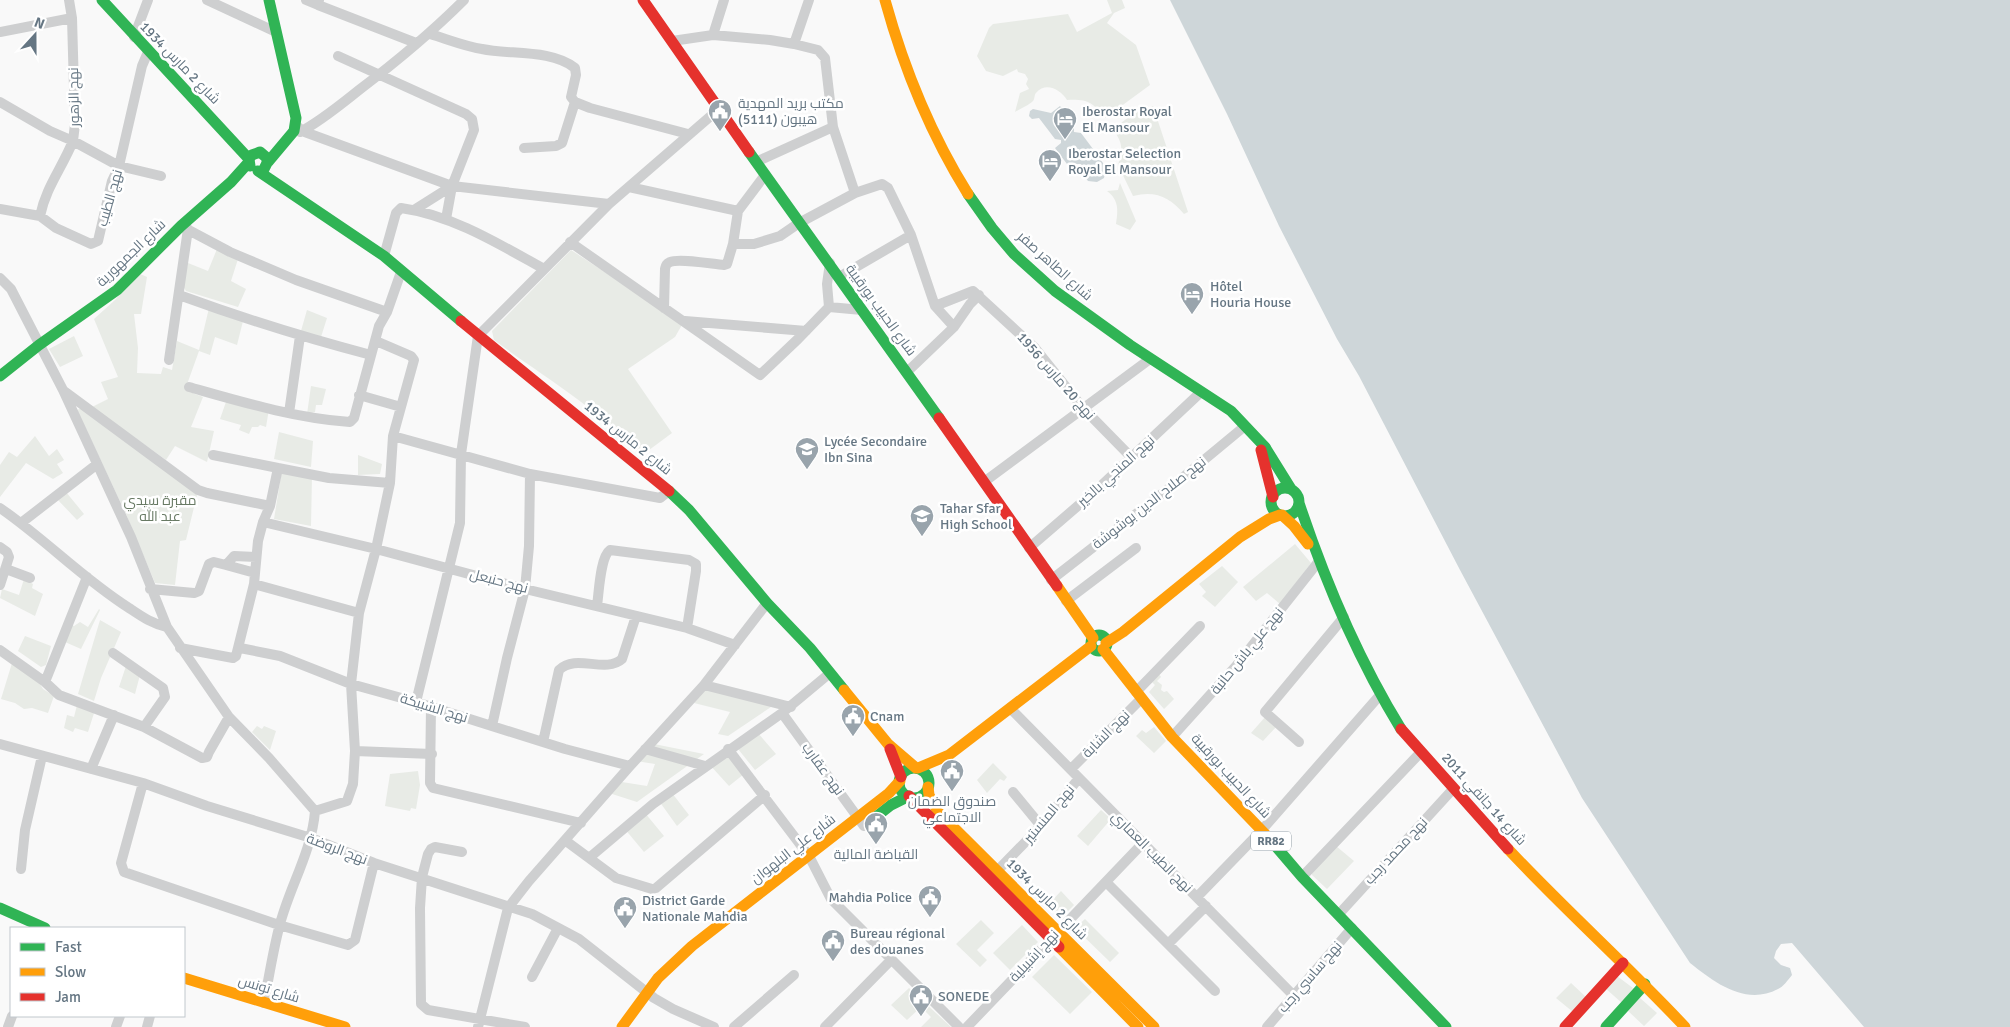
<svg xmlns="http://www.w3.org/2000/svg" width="2010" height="1027" viewBox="0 0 2010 1027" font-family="Signika,Cairo,sans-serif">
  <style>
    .green { fill: #e8ebe6 }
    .water { fill: #ced6d9 }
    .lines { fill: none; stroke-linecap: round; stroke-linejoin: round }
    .street { stroke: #cecfd0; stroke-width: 10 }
    .fast { stroke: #30b455; stroke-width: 11 }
    .slow { stroke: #ff9f0a; stroke-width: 11 }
    .jam { stroke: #e5322d; stroke-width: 11 }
    .labels { text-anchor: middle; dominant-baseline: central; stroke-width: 5; stroke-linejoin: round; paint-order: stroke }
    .shield { fill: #fff; stroke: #939fa8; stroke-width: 1 }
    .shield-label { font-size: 12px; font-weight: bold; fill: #657683 }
    .street-label { font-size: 14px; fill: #657683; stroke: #fff }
    .poi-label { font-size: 14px; fill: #657683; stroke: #fff; text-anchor: start }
    .park-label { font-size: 14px; fill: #687a64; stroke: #fff }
  </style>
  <rect width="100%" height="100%" fill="#f9f9f9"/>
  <path class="green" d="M1107,0h15l3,8 -11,5 -7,10 29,22 14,40 -45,33c-12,-16 -18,-19 -38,-18 -6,-10 -21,-19 -31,-7 -2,2 -1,6 -3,8 -4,4 -13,8 -18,11l5,-19 9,-4 -3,-5 2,-5 -3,-5 -7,-2 -1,-3 -14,7 -17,-5 -9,-15 12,-28 4,-4 75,-10 9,18 35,-19z
    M1153,106l35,106 -4,2c-14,-17 -29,-24 -51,-18l-15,-31c5,-17 5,-21 -5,-36l29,-22 4,2z
    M1120,183l16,38 -6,9 -14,-6c2,-14 3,-24 -9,-33l11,-1z
    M217,249l21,10 -7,22 15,8 -8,18 -52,-16 -3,-5 5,-23 20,8z
    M571,250l112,73 -8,14 -47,32 44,64 -31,23c-41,-47 -97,-79 -147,-116l-2,-9z
    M138,273l9,4 -6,37h-7l4,34 -1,25 24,1 2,-7 9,3 5,-29 22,9 10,-42 34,13 -6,24 -22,-8 -5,18 -11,-4 -14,39 18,7 -12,30 23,4 -7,31 -32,-16 -9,14 -74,-53 16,-8 -7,-17 17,-5 -24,-58 21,-19z
    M307,310l20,8 -6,19 -20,-6z
    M74,336l9,20 -23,11 -11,-18z
    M311,386l15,3 -4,16h-6l-1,7 -8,2z
    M227,399l42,10 -3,18 -6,-2 -2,2h-6l-3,7 -10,-4 2,-5 -21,-6z
    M84,407l113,88 -11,45 -6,1 -5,44 -20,-2 -29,-69 -49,-104z
    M279,432l34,9 -2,26 -37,-8z
    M35,436l14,20 8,-7 7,11 -7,4 6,9 -10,6 -27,-16 -26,34v-32l9,-13 8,5z
    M358,455l24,9 -2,10 -22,1z
    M282,470l30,6 -1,50 -37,-7z
    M66,492l18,22 -7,6 -20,-21z
    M1295,544l16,19 -31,41 -13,-11 -11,8 -13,-14z
    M1222,566l16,16 -23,25 -13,-11 4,-4 -7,-8z
    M24,579l9,5 -1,4 11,6 -8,22 -35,-18 2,-9 17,6z
    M99,609l1,1 -19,39 -16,-7 5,-18 4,2 6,-4 8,5z
    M100,620l21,12 -20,46 -7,23 -16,-7z
    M25,636l26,10 -5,19 -5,2 -23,-16z
    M12,663l27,19 4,7 11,7 -6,17 -16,-5 -8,1 -9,-6 -14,-4z
    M126,666l14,9 -5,19 -16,-7z
    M1159,674l2,3 -4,4 5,4 -1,5 3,2 3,-1 7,8 -10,10 -15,-17 6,-7 -3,-3z
    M708,686l66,19 -46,31 -10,-2 12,-22 -36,-9z
    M77,705l18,5 -7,22 -13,-4 -2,4 -9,-4 3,-13 7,2z
    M1266,716l11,10 -14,15 -12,-8z
    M257,726l5,3 2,-3 12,5 -6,19 -18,-18z
    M1154,727l12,14 -12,12 -18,-17 6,-6 4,3z
    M758,733l18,21 -21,16 -17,-21z
    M654,744l50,10 -67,48 -28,-9 13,-11 25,4 8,-22 -19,-3z
    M726,753l18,21 -15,12 -20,-22z
    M993,763l14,14 -3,4 -4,-2 -13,14 -10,-13z
    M418,771l2,14 -4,24 -5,-1 -1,3 -25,-5 5,-32z
    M672,793l17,22 -12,11 -18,-25z
    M1101,810l10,9 -23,27 -11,-10z
    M645,813l19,23 -20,16 -20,-24z
    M1336,846l18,15 -27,28 -15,-14v-3z
    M1061,891l13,14 -13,13 -13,-13z
    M1085,919l34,34 -9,9 -35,-34z
    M981,920l13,13 -17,17 10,10 -7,7 -24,-23z
    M1022,925l16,17 -28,28 -17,-17z
    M1054,955l38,37 -22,22 -38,-37z
    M1617,976l16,12 -11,15 -17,-15z
    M1571,983l15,14 -13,15 -17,-14z
    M909,988l42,39h-30l10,-10 -10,-10 -14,13 -16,-15z
    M1640,998l17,15 -13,13 -17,-16z"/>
  <path class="water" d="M1170,0h840v1027h-146l-72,-84 -11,1 -5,7 -2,7 7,7 9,3 2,7c-4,5 -9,12 -14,14 -32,17 -63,-6 -88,-26l-108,-165 -122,-228 -101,-194 -22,-37 -58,-113 -52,-112z
    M1060,106l14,19v7l7,1 12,16 -1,5 5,1 9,12 -2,11 -7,4 -9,-1 -8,-11 1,-6h-5l-6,4 -15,-20 6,-5v-3l-6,-1 -16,-21 -7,1 -3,-3 1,-5 3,-2 18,4z"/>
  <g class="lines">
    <path class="street" d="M207,0l69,32
      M306,0l12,5 1,-5
      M318,5l98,38
      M0,32l72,-14
      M430,34c17,5 34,12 52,15 27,6 69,0 93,19l1,7 -5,22 4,5 15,6 98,26
      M713,35l57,5 24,4 15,-44
      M134,37l14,-37
      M672,41l41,-6 11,-35
      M794,44l24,6 7,8 8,69 22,66
      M338,56l128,58 6,5 2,11 -22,56 -6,33
      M0,102l50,29 23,10 2,-17 -3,-106 -3,-18
      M296,125l6,6 150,55 157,18
      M300,132c21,-11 40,-27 59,-42 37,-28 72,-57 105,-90
      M524,148l32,-2 6,-3 13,-41
      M756,162l77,-35
      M629,187l109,24 -5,33 -6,20 -3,1c-12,-1 -45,-7 -54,-3 -4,2 -4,3 -5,7l-1,39
      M0,209l40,7 16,12 35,16 7,-3 14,-60 7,-15 23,-100 6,-14
      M414,210l38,-24
      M738,211l27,-36
      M40,216c6,-29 22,-48 33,-75l46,25 42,10
      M181,226l49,26 66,28 91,32
      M570,242l190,133 38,-36 31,-32 -2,-23 3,-21
      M733,244h21l26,-8 19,-13 56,-30 27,-9 6,4 23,47 24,71 19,21
      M384,256l12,-43 5,-5c51,7 98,36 143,61
      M839,277l72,-42
      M0,278l11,11 52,101 68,147 36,90 62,90 40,41 46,53c-3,40 -25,75 -35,113 -7,26 -11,53 -16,79
      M179,295c63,23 127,43 192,60
      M935,306l38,-15 62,57 48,60 49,50
      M829,307l33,3
      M685,321l121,10
      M376,341l35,15 3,4 -13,47
      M169,360l19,-131
      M907,372l47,-45 16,-23 9,-9
      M189,387c53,15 106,31 161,35l4,-4 25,-92 8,-14 14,-40
      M64,391l134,99 9,3 63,13
      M289,413l11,-77
      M393,436l137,38 130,24 9,-7
      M213,455l65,13
      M984,482l166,-123
      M0,508c45,31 83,71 129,100 12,8 23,16 38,19
      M263,522l113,27 149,40 162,39 48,17
      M21,523l75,-58
      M0,547l7,5 2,5 -9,28
      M1029,548l73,-63 99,-93
      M6,569l24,9
      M255,573l-29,-8 8,-9 22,1
      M87,577l-42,105 14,13 85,32 21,-30 -2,-9 -50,-35
      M1051,580l130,-101 64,-53
      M254,584l105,29
      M150,589l44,4 5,-2 10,-27 5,-2 12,3
      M1066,601l70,-53
      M597,606c2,-13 3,-49 13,-56l79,10 7,4v7l-9,57
      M180,648l53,10 3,-2 18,-72 4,-43 5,-19 7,-16 8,-38 51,10 61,5
      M240,648l40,8 71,28 65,18 149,47 65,17
      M0,650l45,32
      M704,685l87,22
      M1136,692l64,-66
      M416,702l44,-179 1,-69 17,-118 131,-132 111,-96
      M431,707l-1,76 3,5 148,35
      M1010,708l284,288
      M782,713l82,113
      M492,726l15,-68 18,-69 4,-43 1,-72
      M144,727l58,31 5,-1 2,-5 20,-35
      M1172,737l64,-71 83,-105
      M543,742l16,-72c17,-17 46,4 63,-11l14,-43
      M1299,742l-34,-30 79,-95
      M0,744l143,39 64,23 104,32 63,25 158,51 47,25 75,59 19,11 41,18
      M645,749l60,17
      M728,749l81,107 22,43 128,128
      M355,751l77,3
      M91,769l23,-54
      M1071,769l70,-70
      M143,783l-22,80 3,9 155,53 69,20 7,-5 19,-77
      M1013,792l28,34
      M765,795l-109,93 -4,1 -36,-11 -27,-20 64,-54 129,-91 48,-40
      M315,811l32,-10 6,-17 2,-33 -4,-67 8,-71 17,-64 14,-66 3,-47 8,-29 -42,-12
      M566,841l23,17
      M462,852l-27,-5 -4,2 -3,5 -6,23 -2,31 1,96 7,6 97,17
      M21,869l4,-39 17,-74
      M997,871l44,-45 38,-48
      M1302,877l119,-125
      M1106,882l109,109
      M1197,897l64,-66 119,-136
      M1339,914l114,-125
      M1168,944l38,-38
      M532,977l26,-49
      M8,1027l4,-11
      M116,1027l4,-11
      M147,1027l3,-11
      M478,1027l30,-119 21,-27 101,-115 74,-81 63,-82
      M734,1027l60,-52
      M825,1027l66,-67
      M967,1027l176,-184
      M1267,1027l85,-99"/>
    <path class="fast" d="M102,0l147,159
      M749,152l190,266
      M268,162l26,-31 2,-13 -27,-118
      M250,166l-1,-7 3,-4 8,-3 7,6v5l-3,6
      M258,171l126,85 77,65
      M968,194l24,34 22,26 41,37 75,54 101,66 34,36 26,42
      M0,376l39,-31 78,-55 64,-64 50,-44 18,-20
      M1271 502a14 14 0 1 1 28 0a14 14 0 1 1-28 0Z
      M669,491l20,19 78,93 43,45 34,42
      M1299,503c26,78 59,156 102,226
      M1091 643a8 8 0 1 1 16 0a8 8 0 1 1-16 0Z
      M899 783a15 15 0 1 1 30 0a15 15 0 1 1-30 0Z
      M877,816l14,-11 18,-9
      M1267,836l35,41 144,150
      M0,908l45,20
      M1606,1027l39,-43"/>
    <path class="slow" d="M885,0c19,69 45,133 83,194
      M1282,515l12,11 14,18
      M1057,586l36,52
      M1106,643l17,-11 117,-95 29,-18 11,-4
      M1103,649l69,88 95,99
      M844,690l44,54 28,24
      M918,768l31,-13 142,-109
      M928,787l1,8 9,17 216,215
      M1508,849c57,61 120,117 177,178
      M1059,947l79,80
      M184,978l161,49
      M622,1027l36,-49 34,-32 197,-153 11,-12"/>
    <path class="jam" d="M643,0l106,152
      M461,321l208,170
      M939,418l118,168
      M1261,450l12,47
      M1401,729l107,120
      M890,749l11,28
      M909,796l150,151
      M1565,1027l58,-64"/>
  </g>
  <defs>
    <g id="civic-pin" transform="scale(1.25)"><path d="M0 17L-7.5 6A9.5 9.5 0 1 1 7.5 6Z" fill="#99a4ac" stroke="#fff"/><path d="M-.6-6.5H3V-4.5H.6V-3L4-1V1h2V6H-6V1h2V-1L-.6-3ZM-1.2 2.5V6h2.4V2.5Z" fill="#fff"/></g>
    <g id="hotel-pin" transform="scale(1.25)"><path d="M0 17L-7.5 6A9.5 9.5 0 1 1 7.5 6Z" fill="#99a4ac" stroke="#fff"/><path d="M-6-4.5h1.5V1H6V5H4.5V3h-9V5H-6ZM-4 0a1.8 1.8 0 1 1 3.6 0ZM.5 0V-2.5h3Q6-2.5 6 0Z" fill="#fff"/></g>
    <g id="school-pin" transform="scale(1.25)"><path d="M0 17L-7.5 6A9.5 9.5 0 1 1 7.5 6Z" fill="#99a4ac" stroke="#fff"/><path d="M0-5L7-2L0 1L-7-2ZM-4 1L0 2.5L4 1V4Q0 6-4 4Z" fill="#fff"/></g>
  </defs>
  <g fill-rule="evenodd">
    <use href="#civic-pin" x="720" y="111"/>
    <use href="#hotel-pin" x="1065" y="119"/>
    <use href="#hotel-pin" x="1050" y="161"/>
    <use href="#hotel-pin" x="1192" y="294"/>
    <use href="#school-pin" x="807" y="449"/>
    <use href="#school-pin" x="922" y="516"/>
    <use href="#civic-pin" x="853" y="716"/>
    <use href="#civic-pin" x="952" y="771"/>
    <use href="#civic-pin" x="876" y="824"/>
    <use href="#civic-pin" x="930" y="897"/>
    <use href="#civic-pin" x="625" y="908"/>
    <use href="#civic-pin" x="833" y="941"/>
    <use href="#civic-pin" x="921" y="996"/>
  </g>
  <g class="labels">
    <rect class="shield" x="1251" y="831.5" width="40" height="19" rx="4"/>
    <g class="shield-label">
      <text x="1271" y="841">RR82</text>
    </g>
    <g class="street-label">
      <text transform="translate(180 63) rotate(46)">شارع 2 مارس 1934</text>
      <text transform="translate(74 97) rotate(-91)">نهج الزهور</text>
      <text transform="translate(110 198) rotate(-74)">نهج الطيب</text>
      <text transform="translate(131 253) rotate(-44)">شارع الجمهورية</text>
      <text transform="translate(1055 266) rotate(42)">شارع الطاهر صفر</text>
      <text transform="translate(881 310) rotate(54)">شارع الحبيب بورقيبة</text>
      <text transform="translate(1056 376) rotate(49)">نهج 20 مارس 1956</text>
      <text transform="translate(628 438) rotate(39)">شارع 2 مارس 1934</text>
      <text transform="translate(1116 471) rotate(-42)">نهج المنجي بالخير</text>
      <text transform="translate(1149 503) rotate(-38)">نهج صلاح الدين بوشوشة</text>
      <text transform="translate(499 581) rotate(15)">نهج حنبعل</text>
      <text transform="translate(1247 651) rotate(-51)">نهج علي باش حانبة</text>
      <text transform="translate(434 708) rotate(17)">نهج الشبيكة</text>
      <text transform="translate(1106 734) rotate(-45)">نهج الشابة</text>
      <text transform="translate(823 769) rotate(54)">نهج عقارب</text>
      <text transform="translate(1231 776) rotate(47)">شارع الحبيب بورقيبة</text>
      <text transform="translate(1484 799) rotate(48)">شارع 14 جانفي 2011</text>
      <text transform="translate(1049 814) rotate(-50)">نهج المنستير</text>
      <text transform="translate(337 849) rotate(21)">نهج الروضة</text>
      <text transform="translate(793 849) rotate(-38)">شارع علي البلهوان</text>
      <text transform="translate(1396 851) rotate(-47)">نهج محمد رجب</text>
      <text transform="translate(1152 852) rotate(45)">نهج الطيب العماري</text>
      <text transform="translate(1047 899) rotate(45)">شارع 2 مارس 1934</text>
      <text transform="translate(1034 956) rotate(-47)">نهج إشبيلية</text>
      <text transform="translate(1310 977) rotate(-49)">نهج ساسي رجب</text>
      <text transform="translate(269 989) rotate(17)">شارع تونس</text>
    </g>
    <g class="poi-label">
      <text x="738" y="103">مكتب بريد المهدية<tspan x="738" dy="16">هيبون (5111)</tspan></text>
      <text x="1082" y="111">Iberostar Royal<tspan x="1082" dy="16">El Mansour</tspan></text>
      <text x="1068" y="153">Iberostar Selection<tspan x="1068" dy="16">Royal El Mansour</tspan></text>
      <text x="1210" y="286">Hôtel<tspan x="1210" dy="16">Houria House</tspan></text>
      <text x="824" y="441">Lycée Secondaire<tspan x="824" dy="16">Ibn Sina</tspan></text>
      <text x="940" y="508">Tahar Sfar<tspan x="940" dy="16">High School</tspan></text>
      <text x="870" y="716">Cnam</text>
      <text x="952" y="801" text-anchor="middle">صندوق الضمان<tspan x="952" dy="16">الاجتماعي</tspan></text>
      <text x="876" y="854" text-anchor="middle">القباضة المالية</text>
      <text x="912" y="897" text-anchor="end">Mahdia Police</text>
      <text x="642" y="900">District Garde<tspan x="642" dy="16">Nationale Mahdia</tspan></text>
      <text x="850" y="933">Bureau régional<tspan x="850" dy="16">des douanes</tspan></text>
      <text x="938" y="996">SONEDE</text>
    </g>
    <g class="park-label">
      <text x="160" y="500">مقبرة سيدي<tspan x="160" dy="16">عبد الله</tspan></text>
    </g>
  </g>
  <rect x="10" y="927" width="175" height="90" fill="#ffffff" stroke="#c1c8cd"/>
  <rect x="20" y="943" width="25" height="8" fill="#30b455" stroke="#c1c8cd"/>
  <text x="55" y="952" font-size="15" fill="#657683">Fast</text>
  <rect x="20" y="968" width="25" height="8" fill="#ff9f0a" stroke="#c1c8cd"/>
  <text x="55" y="977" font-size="15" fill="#657683">Slow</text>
  <rect x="20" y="993" width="25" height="8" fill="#e5322d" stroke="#c1c8cd"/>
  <text x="55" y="1002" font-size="15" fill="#657683">Jam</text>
  <g transform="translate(35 35) rotate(21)" stroke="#ffffff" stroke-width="4" paint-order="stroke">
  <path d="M0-4L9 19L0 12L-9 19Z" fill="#657683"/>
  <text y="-8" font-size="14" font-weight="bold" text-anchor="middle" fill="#657683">N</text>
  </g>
</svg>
